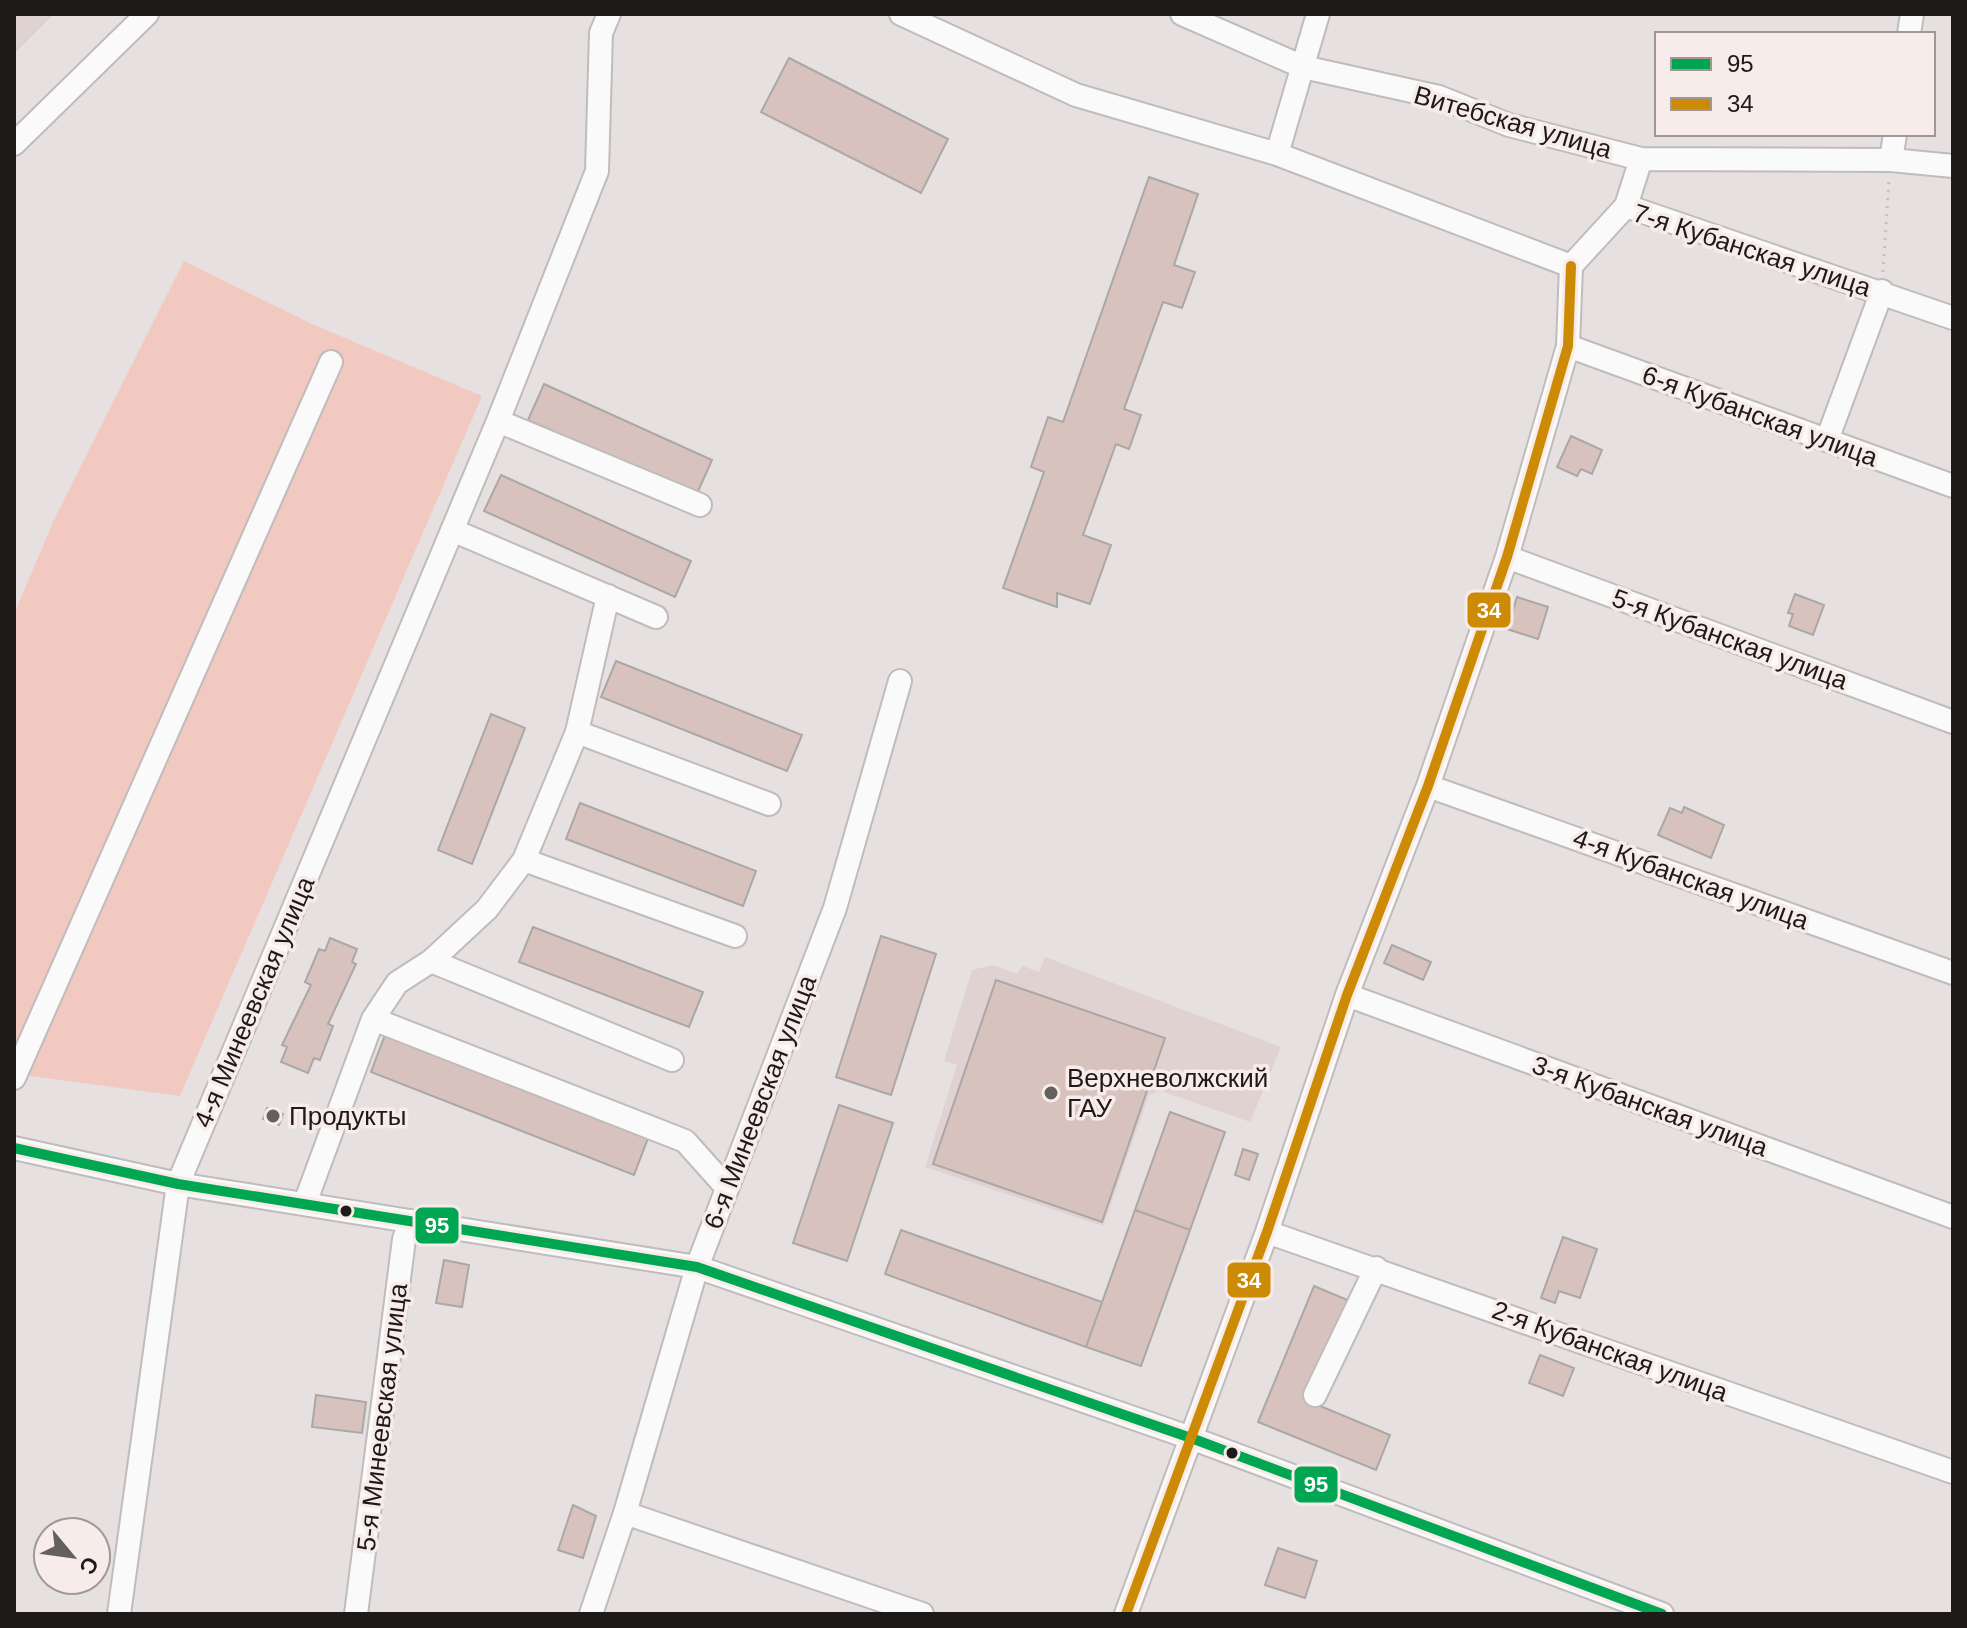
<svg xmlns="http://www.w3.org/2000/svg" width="1967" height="1628" viewBox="0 0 1967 1628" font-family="Arial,sans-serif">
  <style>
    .built { fill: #dfd2d0 }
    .green { fill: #f2c9c1 }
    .building { fill: #d7c2be; stroke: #aba7a6; stroke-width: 2 }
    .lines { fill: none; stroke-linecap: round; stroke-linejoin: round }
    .minor-casing { stroke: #c0bcbb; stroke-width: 26 }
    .path { stroke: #c2c0c0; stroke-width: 3; stroke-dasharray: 2 6; stroke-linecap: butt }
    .minor { stroke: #fbfafa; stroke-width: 22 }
    .bus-1-casing { stroke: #f7ecea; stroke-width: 16 }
    .bus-2-casing { stroke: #f7ecea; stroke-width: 16 }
    .bus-1 { stroke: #00a651; stroke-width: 10 }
    .bus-2 { stroke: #cc8a05; stroke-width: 10 }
    .poi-dot { fill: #64605f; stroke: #f7ecea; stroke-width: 3 }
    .bus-dot { fill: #1e1a19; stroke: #f7ecea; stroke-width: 3 }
    .labels { text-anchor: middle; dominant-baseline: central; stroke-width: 7; stroke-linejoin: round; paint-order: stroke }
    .street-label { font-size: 26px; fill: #1e1a19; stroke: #f7ecea }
    .poi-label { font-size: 26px; fill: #1e1a19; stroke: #f7ecea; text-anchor: start }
    .line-badge { stroke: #f7ecea; stroke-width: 3 }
    .badge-label { font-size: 22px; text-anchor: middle; font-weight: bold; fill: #fff }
  </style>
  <rect width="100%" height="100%" fill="#e6e1e0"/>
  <path class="built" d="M14,14h40l-40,40z
    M1045,957l236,90 -31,75 -89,-31 -12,4 -46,131 -178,-59 32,-102 -13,-4 28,-91 21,-5 23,9 7,-8 16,6z"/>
  <path class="green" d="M184,261l128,63 170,72 -302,700 -166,-22v-460l39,-92z"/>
  <path class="building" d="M789,58l159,81 -27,54 -160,-81z
    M1149,177l49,17 -24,71 21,7 -13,36 -19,-6 -39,107 17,6 -12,34 -13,-5 -33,91 28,10 -21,59 -33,-11v14l-54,-19 41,-116 -13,-5 17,-50 15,5z
    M544,384l168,76 -16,36 -168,-76z
    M1571,436l31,14 -10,24 -11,-5 -4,7 -20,-9z
    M501,475l190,86 -16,36 -191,-86z
    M1795,594l29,11 -11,30 -24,-9 4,-12 -5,-1z
    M1517,597l31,10 -10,32 -31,-10z
    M616,661l186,74 -15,36 -186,-74z
    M491,714l34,14 -53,136 -34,-14z
    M580,803l176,68 -13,35 -177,-67z
    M1684,807l40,18 -13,33 -53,-23 12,-27 12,5z
    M533,927l170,65 -14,35 -170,-65z
    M881,936l55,18 -45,141 -55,-18z
    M330,938l27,11 -5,13 4,2 -28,60 5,2 -13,34 -6,-2 -6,15 -27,-11 6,-15 -5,-2 29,-60 -6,-3 14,-33 6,2z
    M1392,945l39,17 -8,18 -39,-17z
    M996,980l169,58 -63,184 -169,-58z
    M385,1035l263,103 -14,37 -263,-103z
    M839,1105l54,18 -46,138 -54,-18z
    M267,1108l16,6 -4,11 -16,-6z
    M1170,1112l55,20 -35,98 -55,-20z
    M1243,1149l15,5 -9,26 -14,-5z
    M1135,1210l55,20 -49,136 -55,-19z
    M901,1230l201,72 -16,45 -201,-73z
    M1563,1237l34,12 -17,49 -21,-7 -4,12 -14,-5z
    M444,1260l25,5 -7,42 -26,-4z
    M1314,1286l36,15 -42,100 82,34 -14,35 -118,-48z
    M1540,1355l34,13 -11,28 -34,-13z
    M316,1395l50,7 -4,31 -50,-6z
    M573,1505l23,11 -13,42 -25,-8z
    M1278,1548l39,13 -12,37 -40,-13z"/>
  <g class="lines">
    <g class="minor-casing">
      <path id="minor" d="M901,14l175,81 201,59
        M1182,14l121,53 136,30 70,28 132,34 250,1 62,6
        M1318,14l-41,140 294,112
        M1909,34l3,-20
        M14,144l133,-130
        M1891,160l4,-26
        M1626,206l15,-47
        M1571,266l55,-60 327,112
        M1568,346l385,140
        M498,421l202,84
        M1827,440l55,-149
        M452,530l204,87
        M1507,557l446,165
        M577,732l192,72
        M1428,786l525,187
        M524,860l211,76
        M431,961l241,99
        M1347,995l606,222
        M373,1019l312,122 42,47
        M14,1078l317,-716
        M14,1148l164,36 519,83 494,171 471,176
        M305,1203l68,-184 24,-36 34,-22 56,-52 37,-49 53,-128 31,-136
        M1267,1232l686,240
        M1315,1395l61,-127
        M625,1513l297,101
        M119,1614l59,-430 320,-763 99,-250 4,-138 8,-19
        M356,1614l48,-375 7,-18
        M591,1614l34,-101 72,-246 138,-359 65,-227
        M1126,1614l141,-382 80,-237 81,-209 79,-229 61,-211 3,-80"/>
    </g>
    <path class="path" d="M1883,272l6,-92"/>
    <use href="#minor" class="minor"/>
    <g class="bus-1-casing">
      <path id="bus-1" d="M14,1148l164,36 519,83 494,171 471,176"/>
    </g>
    <g class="bus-2-casing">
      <path id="bus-2" d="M1126,1614l141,-382 80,-237 81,-209 79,-229 61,-211 3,-80"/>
    </g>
    <use href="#bus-1" class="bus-1"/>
    <use href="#bus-2" class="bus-2"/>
  </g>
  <g class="poi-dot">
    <circle cx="1051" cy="1093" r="8"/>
    <circle cx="273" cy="1116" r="8"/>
  </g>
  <g class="bus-dot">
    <circle cx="346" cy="1211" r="7"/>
    <circle cx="1232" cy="1453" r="7"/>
  </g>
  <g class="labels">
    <g class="street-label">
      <text transform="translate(1513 122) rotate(16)">Витебская улица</text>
      <text transform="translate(1752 250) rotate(18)">7-я Кубанская улица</text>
      <text transform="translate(1760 416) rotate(20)">6-я Кубанская улица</text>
      <text transform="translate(1730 639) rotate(20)">5-я Кубанская улица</text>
      <text transform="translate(1691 879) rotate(20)">4-я Кубанская улица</text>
      <text transform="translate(254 1002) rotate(-67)">4-я Минеевская улица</text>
      <text transform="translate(760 1102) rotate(-69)">6-я Минеевская улица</text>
      <text transform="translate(1650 1106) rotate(20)">3-я Кубанская улица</text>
      <text transform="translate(1610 1351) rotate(20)">2-я Кубанская улица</text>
      <text transform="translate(382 1417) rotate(-83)">5-я Минеевская улица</text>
    </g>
    <g class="poi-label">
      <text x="1067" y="1078">Верхневолжский<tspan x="1067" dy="30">ГАУ</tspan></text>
      <text x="289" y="1116">Продукты</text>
    </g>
  </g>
  <g class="line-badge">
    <rect x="1466" y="591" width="46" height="38" rx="8" fill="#cc8a05"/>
    <rect x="414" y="1206" width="46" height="39" rx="8" fill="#00a651"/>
    <rect x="1226" y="1261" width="46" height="38" rx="8" fill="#cc8a05"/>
    <rect x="1293" y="1465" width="46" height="39" rx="8" fill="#00a651"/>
  </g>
  <g class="badge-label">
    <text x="1489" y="618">34</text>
    <text x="437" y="1233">95</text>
    <text x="1249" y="1288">34</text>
    <text x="1316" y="1492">95</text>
  </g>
  <rect width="1967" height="1628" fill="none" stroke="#1e1a19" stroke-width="32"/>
  <rect x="1655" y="32" width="280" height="104" fill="#f7ecea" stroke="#a09896" stroke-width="2"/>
  <rect x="1671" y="58" width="40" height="12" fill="#00a651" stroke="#a09896" stroke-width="2"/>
  <text x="1727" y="72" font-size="24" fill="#1e1a19">95</text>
  <rect x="1671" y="98" width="40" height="12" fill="#cc8a05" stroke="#a09896" stroke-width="2"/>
  <text x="1727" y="112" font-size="24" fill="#1e1a19">34</text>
  <g transform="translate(72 1556) rotate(119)"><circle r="38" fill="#f7ecea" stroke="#a09896" stroke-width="2"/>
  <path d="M0-6L14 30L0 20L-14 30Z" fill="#64605f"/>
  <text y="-12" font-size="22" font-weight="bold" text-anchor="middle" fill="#1e1a19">С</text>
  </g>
</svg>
